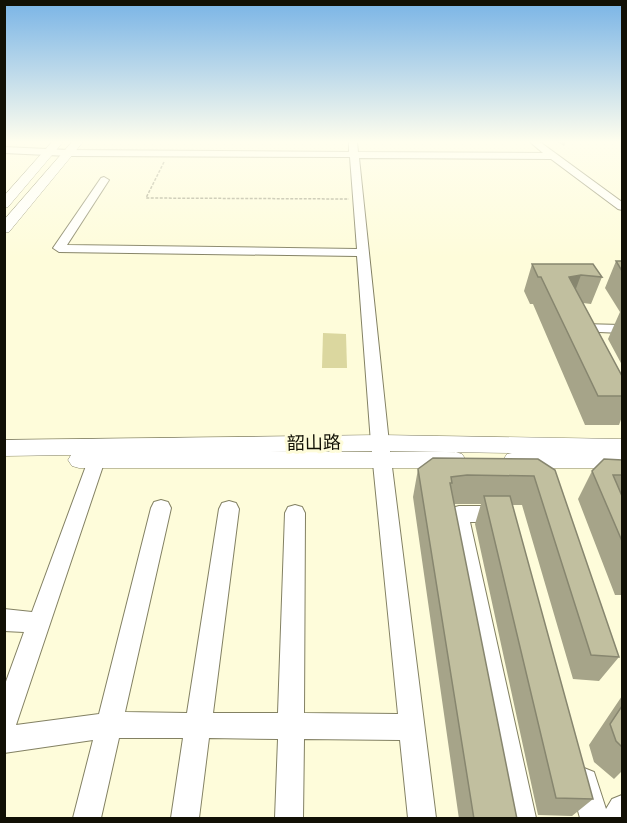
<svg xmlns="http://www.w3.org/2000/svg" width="627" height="823" viewBox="0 0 627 823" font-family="Jost,'Noto Sans SC',sans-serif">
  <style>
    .green { fill: #dbd79f }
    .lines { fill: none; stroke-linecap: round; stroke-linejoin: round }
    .minor-casing { stroke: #838163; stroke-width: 2 }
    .major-casing { stroke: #838163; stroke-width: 1 }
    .path { stroke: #9f9d84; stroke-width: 1.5; stroke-dasharray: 3 1.5; stroke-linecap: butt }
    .minor { fill: #fff; fill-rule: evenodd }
    .major { fill: #fff; fill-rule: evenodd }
    .wall { fill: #a6a489 }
    .shaded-wall { fill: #87866f }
    .building { fill: #c1bf9f; stroke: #87866f; stroke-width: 1.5 }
    .labels { text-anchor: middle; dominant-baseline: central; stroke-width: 6; stroke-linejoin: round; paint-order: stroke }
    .street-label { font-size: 18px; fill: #111005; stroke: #fefcda }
  </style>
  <rect width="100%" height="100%" fill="#fefcda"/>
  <path class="green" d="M323,333l23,1 1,34h-25z"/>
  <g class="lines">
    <g class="minor-casing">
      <path id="minor" d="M349,142h8l1,10 185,1 -13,-11h10l82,60v8l-4,-1 -67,-50 -192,-1 30,285 47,375h-28l-8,-78 -96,-1 -1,79h-28l3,-79 -69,-1 -10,80h-28l12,-80h-64l-18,80h-28l20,-78 -89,13v-66l20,-55 -20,-1v-22l28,3 58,-157 6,-2 6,2 3,5 -89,265 83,-11 52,-206 3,-6 7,-2 7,2 3,6 -46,204 62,1 32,-204 3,-6 7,-2 7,2 3,6 -26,204h65l7,-200 3,-6 7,-2 7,2 3,6 -1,200 94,1 -27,-271 -14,-187 -298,-4 -6,-4 48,-70 3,-1 5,3 -42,65 290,4 -7,-92 -281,-1 -65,-3v-6l65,3 280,2z
        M581,324l41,1v8l-46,-2 -2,-3 2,-3z
        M459,506h42l7,2 3,6 -3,6 -7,2h-31l66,296h-28l-59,-304 3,-6z
        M584,768l10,4 12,37 6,-10 10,-4v23h-42l-10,-36 4,-10z"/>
    </g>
    <g class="major-casing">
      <path id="major" d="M52,142h11l-55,65 -4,1v-12z
        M72,142h11l-74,90 -5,1v-13z
        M380,435l242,4v29h-108l-7,-2 -4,-6 4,-6 5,-1 -132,-2 -110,1h185l7,2 4,6 -4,6 -7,2h-376l-7,-2 -4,-6 3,-5 -67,1v-16z"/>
    </g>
    <path class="path" d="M164,162l-18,36 203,1"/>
    <use href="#minor" class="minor"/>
    <use href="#major" class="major"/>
  </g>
  <path class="wall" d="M558,142h8l-2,4z
    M620,142h2v13l-1,-1z
    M616,261h6v104l-14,-26 12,-27 -15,-24z
    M532,264l70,13 -11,27 -8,-1 39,73v41l-3,8h-34l-52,-121h-3l-6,-13z
    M538,459l81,198 -20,24 -26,-2 -51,-174h-10l81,294 -21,17 -34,-1 -63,-291 6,-20h-27l63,315h-58l-46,-322 5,-28z
    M622,460v135h-7l-37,-96 14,-28z
    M622,696v75l-8,8 -20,-17 -5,-17z"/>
  <path class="shaded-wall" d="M581,275l-10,27 -2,-25z"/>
  <path class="building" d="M616,261h6v10z
    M532,264h61l9,13 -21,-2 -12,2 53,99v20h-24l-57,-119h-3z
    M433,458l105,1 17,11 64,187 -28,-2 -57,-179 -67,-1 -16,2 1,6h-2l67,336h-43l-56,-350z
    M604,459l18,1v15h-9l9,21v45l-30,-70z
    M484,496h26l83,303 -37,-1z
    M622,706v41l-6,-6 -6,-17z"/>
  <linearGradient id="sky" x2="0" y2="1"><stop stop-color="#79b4e6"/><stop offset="0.55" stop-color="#fffeee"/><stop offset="1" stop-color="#fffeee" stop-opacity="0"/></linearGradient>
  <rect width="627" height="258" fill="url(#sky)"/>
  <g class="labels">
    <g class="street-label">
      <text transform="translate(314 443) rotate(-1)">韶山路</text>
    </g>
  </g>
  <rect width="627" height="823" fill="none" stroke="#111005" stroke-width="12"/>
</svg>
